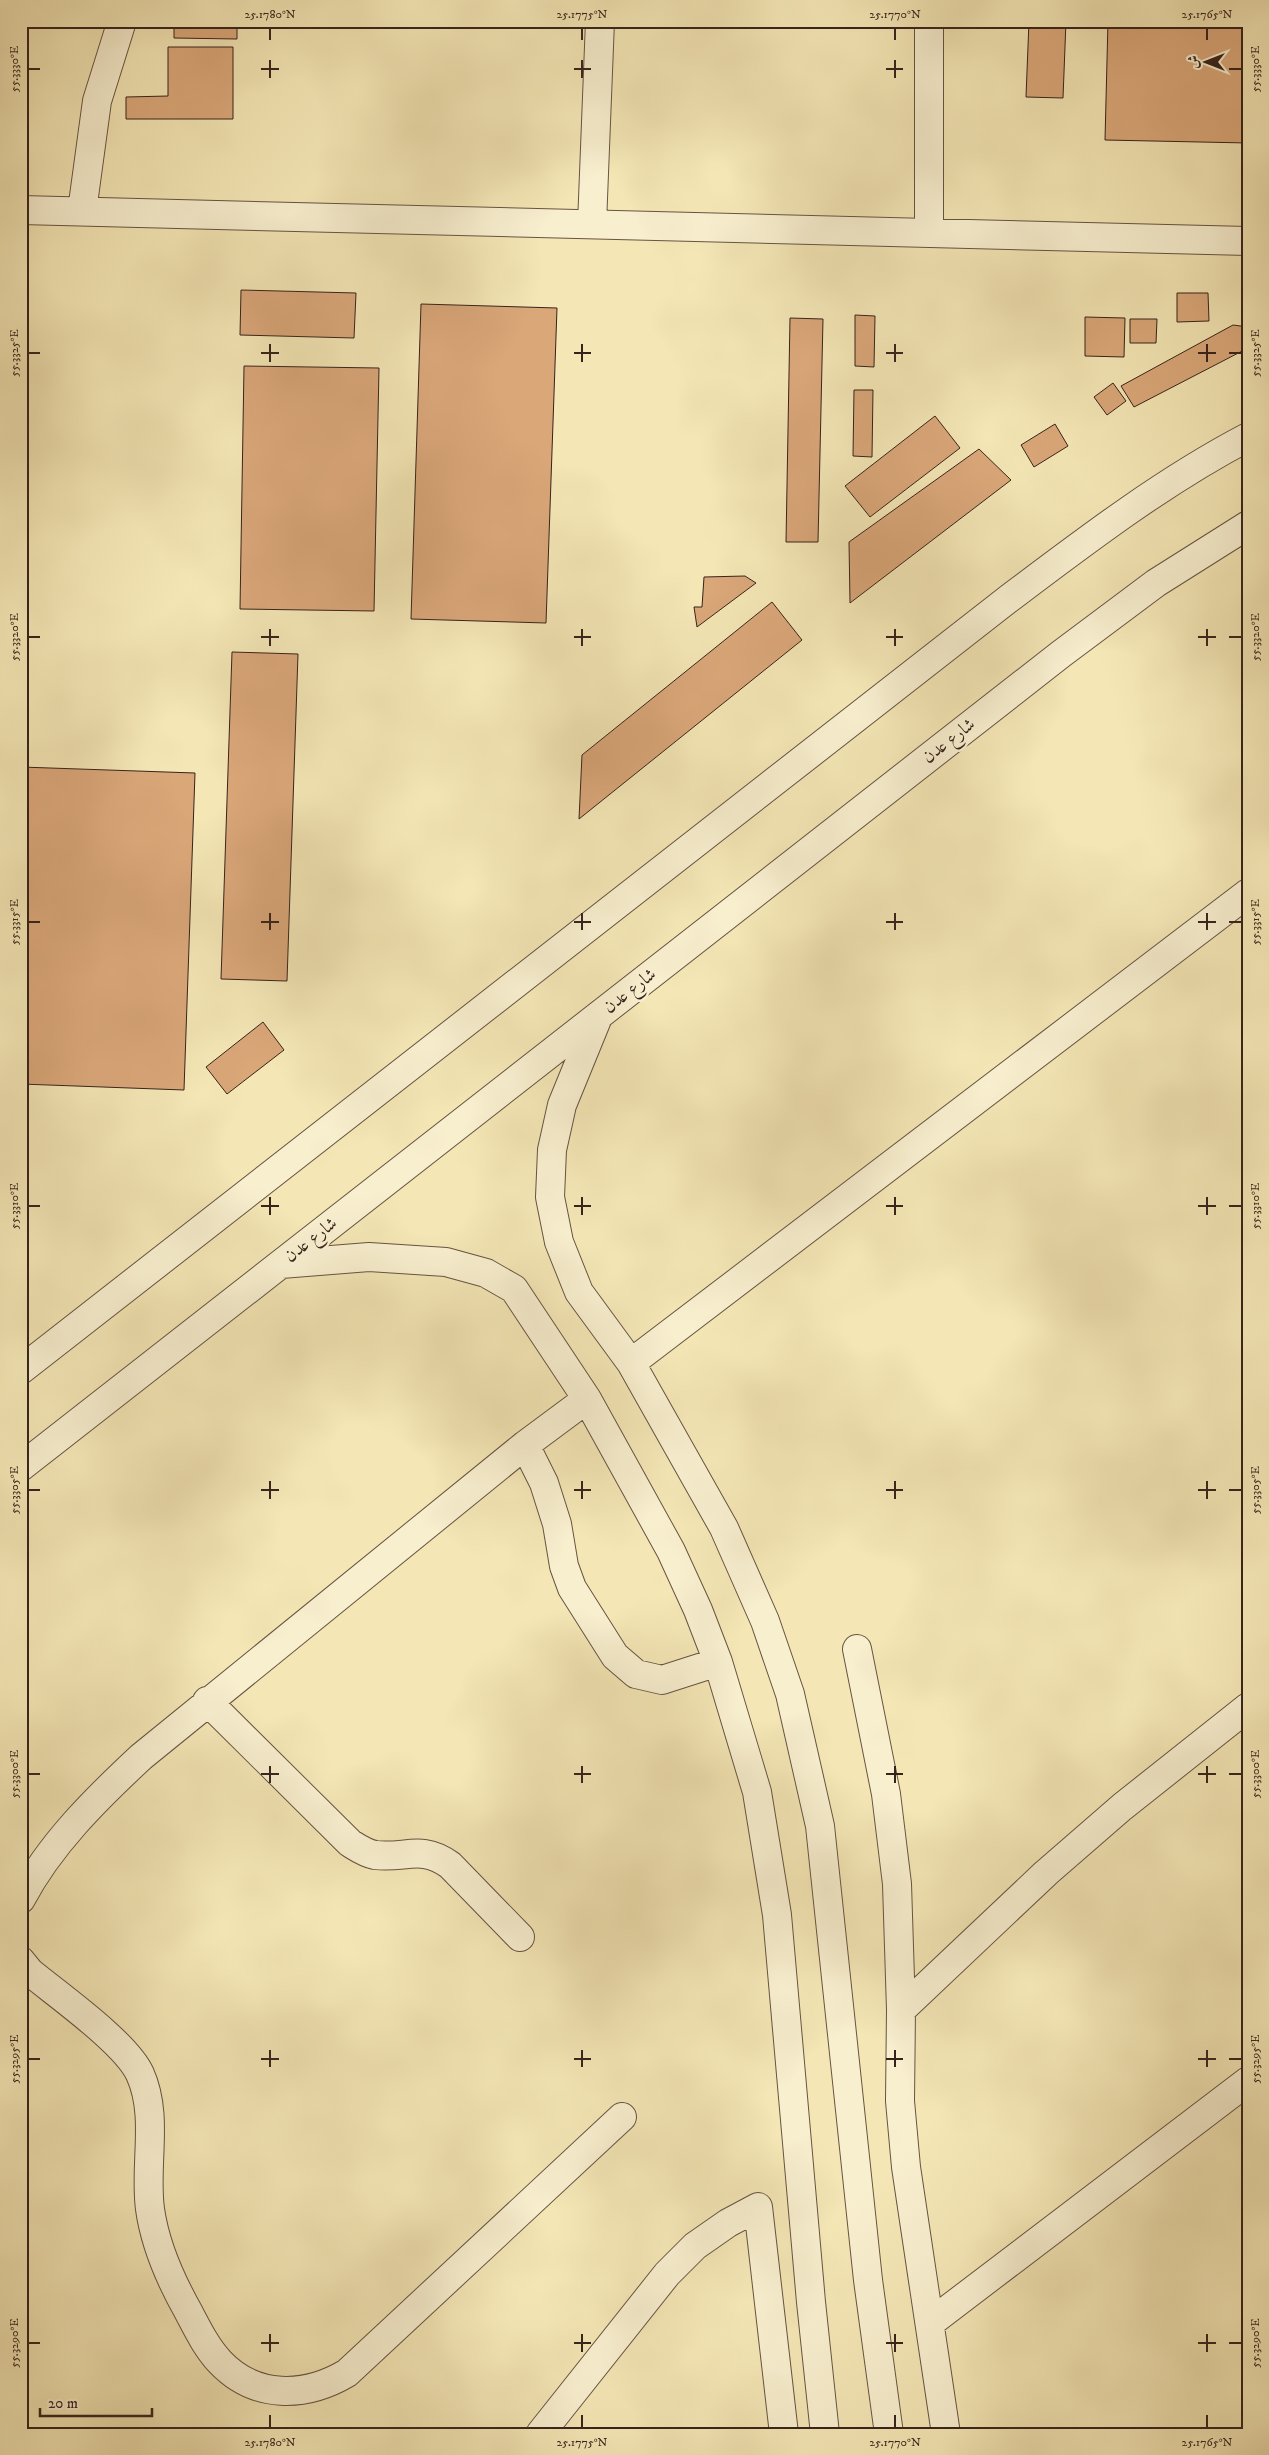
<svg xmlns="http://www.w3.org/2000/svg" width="1269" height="2455" viewBox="0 0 1269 2455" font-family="'IM FELL DW Pica',Amiri,serif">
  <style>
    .building { fill: #daa779; stroke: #36231c }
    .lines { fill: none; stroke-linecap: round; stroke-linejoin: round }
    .minor-casing { stroke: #665442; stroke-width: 30 }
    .minor { stroke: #f8efcf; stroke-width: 28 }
    .ticks { fill: none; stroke: #36231c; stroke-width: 2 }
    .labels { text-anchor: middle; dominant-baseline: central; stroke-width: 5; stroke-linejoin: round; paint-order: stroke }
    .street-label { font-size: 18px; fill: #36231c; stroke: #f8efcf }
    .neatline { fill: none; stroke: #36231c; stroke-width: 2 }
    .ticks-label { font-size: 12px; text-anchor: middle; fill: #36231c }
  </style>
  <rect width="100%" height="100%" fill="#f4e6b5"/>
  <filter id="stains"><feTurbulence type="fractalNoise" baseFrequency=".004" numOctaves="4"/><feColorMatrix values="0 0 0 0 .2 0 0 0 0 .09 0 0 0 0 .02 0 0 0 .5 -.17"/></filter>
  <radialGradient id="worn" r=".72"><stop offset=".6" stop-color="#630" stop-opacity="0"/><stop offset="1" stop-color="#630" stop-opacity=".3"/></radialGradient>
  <path class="building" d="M174,21h63v18l-63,-1z
    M1029,21h37l-3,77 -37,-1z
    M1108,21h140v122l-143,-3z
    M168,47h65v72h-107v-22l42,-1z
    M241,290l115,3 -2,45 -114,-3z
    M1177,293h31l1,28 -32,1z
    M421,304l136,4 -11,315 -135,-4z
    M855,315l20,1 -1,51 -19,-1z
    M1085,317l40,1 -1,39 -39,-1z
    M790,318l33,1 -5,223h-32z
    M1130,319h27l-1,24h-26z
    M1233,325l15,2v21l-114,59 -13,-21z
    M244,366l135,2 -5,243 -134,-2z
    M1113,383l13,18 -19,14 -13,-18z
    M854,390h19l-1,67 -19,-1z
    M935,416l25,32 -90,69 -25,-31z
    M1055,424l13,22 -34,21 -13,-22z
    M979,449l32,31 -161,123 -1,-61z
    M745,576l11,7 -59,44 -3,-20h8l2,-30z
    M772,602l30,38 -223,179 3,-64z
    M232,652l66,2 -11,327 -66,-2z
    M21,767l174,6 -11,317 -163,-6z
    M263,1022l21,28 -57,44 -21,-27z"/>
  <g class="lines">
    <g class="minor-casing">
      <path id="minor" d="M929,21v212
        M21,210l1227,31
        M82,211l15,-110 25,-80
        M592,224l8,-203
        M598,1017l-36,88 -10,45 -2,47 9,45 20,50 52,71 93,165 41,93 25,73 30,132 48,454 21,154
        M281,1264l88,-7 77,5 40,11 28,16 73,110 84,152 27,59 20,52 39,130 20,123 34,387 14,132
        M631,1363l617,-470
        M21,1370l986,-770c77,-58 155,-118 241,-163
        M525,1445l19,38 13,41 7,42 8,22 43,68 21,18 26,6 56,-18
        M21,1467l1040,-813 95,-71 92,-58
        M857,1649l29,145 11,90 4,126 -1,91 6,66 40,267
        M207,1701l143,142c8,5 15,10 25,12 30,4 46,-11 75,10l70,72
        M21,1899c29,-55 75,-100 120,-142l384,-312 62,-46
        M21,1961l9,11c29,24 96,71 110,102 19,42 4,90 10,135 5,36 20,70 38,102 9,17 18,36 32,51 35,37 85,36 127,11l275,-256
        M901,2010l145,-137 76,-66 126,-100
        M930,2323l318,-242
        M540,2434l127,-160 28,-28 33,-23 30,-16 26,227"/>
    </g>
    <use href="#minor" class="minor"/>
  </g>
  <path class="ticks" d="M270,28v12M582,28v12M895,28v12M1207,28v12M270,60v18M582,60v18M895,60v18M28,69h12M261,69h18M574,69h17M886,69h17M1229,69h13M270,344v18M582,344v18M895,344v18M1207,344v18M28,353h12M261,353h18M574,353h17M886,353h17M1198,353h18M1229,353h13M270,629v17M582,629v17M895,629v17M1207,629v17M28,637h12M261,637h18M574,637h17M886,637h17M1198,637h18M1229,637h13M270,913v17M582,913v17M895,913v17M1207,913v17M28,922h12M261,922h18M574,922h17M886,922h17M1198,922h18M1229,922h13M270,1197v18M582,1197v18M895,1197v18M1207,1197v18M28,1206h12M261,1206h18M574,1206h17M886,1206h17M1198,1206h18M1229,1206h13M270,1481v18M582,1481v18M895,1481v18M1207,1481v18M28,1490h12M261,1490h18M574,1490h17M886,1490h17M1198,1490h18M1229,1490h13M270,1766v17M582,1766v17M895,1766v17M1207,1766v17M28,1774h12M261,1774h18M574,1774h17M886,1774h17M1198,1774h18M1229,1774h13M270,2050v17M582,2050v17M895,2050v17M1207,2050v17M28,2059h12M261,2059h18M574,2059h17M886,2059h17M1198,2059h18M1229,2059h13M270,2334v18M582,2334v18M895,2334v18M1207,2334v18M28,2343h12M261,2343h18M574,2343h17M886,2343h17M1198,2343h18M1229,2343h13M270,2415v13M582,2415v13M895,2415v13M1207,2415v13"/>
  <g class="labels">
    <g class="street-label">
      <text transform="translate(949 741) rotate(-38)">شارع عدن</text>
      <text transform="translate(630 991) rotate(-38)">شارع عدن</text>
      <text transform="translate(311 1240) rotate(-38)">شارع عدن</text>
    </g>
  </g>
  <rect width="1269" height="2455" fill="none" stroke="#f4e6b5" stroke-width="55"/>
  <g transform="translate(1206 62) rotate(270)" stroke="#f8efcf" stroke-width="4" paint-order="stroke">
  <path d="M0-4L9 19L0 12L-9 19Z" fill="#36231c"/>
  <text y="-8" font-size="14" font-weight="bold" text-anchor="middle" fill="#36231c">ش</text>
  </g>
  <path d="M40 2408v8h112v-8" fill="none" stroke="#36231c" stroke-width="2.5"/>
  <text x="48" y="2408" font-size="15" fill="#36231c" stroke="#f8efcf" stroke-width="4" paint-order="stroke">20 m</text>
  <rect x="28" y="28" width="1214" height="2400" class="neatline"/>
  <g class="ticks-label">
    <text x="270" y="18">25.1780°N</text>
    <text x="582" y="18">25.1775°N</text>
    <text x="895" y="18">25.1770°N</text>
    <text x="1207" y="18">25.1765°N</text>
    <text transform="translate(1255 69) rotate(-90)" y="4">55.3330°E</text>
    <text transform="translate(14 69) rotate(-90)" y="4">55.3330°E</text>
    <text transform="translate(1255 353) rotate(-90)" y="4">55.3325°E</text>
    <text transform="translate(14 353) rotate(-90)" y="4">55.3325°E</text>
    <text transform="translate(1255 637) rotate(-90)" y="4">55.3320°E</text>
    <text transform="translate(14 637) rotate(-90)" y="4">55.3320°E</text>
    <text transform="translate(1255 922) rotate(-90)" y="4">55.3315°E</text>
    <text transform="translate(14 922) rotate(-90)" y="4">55.3315°E</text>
    <text transform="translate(1255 1206) rotate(-90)" y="4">55.3310°E</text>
    <text transform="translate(14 1206) rotate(-90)" y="4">55.3310°E</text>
    <text transform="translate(14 1490) rotate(-90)" y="4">55.3305°E</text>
    <text transform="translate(1255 1490) rotate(-90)" y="4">55.3305°E</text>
    <text transform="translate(14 1774) rotate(-90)" y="4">55.3300°E</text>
    <text transform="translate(1255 1774) rotate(-90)" y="4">55.3300°E</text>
    <text transform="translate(14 2059) rotate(-90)" y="4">55.3295°E</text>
    <text transform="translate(1255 2059) rotate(-90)" y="4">55.3295°E</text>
    <text transform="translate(14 2343) rotate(-90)" y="4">55.3290°E</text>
    <text transform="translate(1255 2343) rotate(-90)" y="4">55.3290°E</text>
    <text x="270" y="2446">25.1780°N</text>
    <text x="582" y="2446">25.1775°N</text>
    <text x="895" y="2446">25.1770°N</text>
    <text x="1207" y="2446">25.1765°N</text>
  </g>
  <rect width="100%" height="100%" filter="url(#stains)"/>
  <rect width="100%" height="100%" fill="url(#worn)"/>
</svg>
